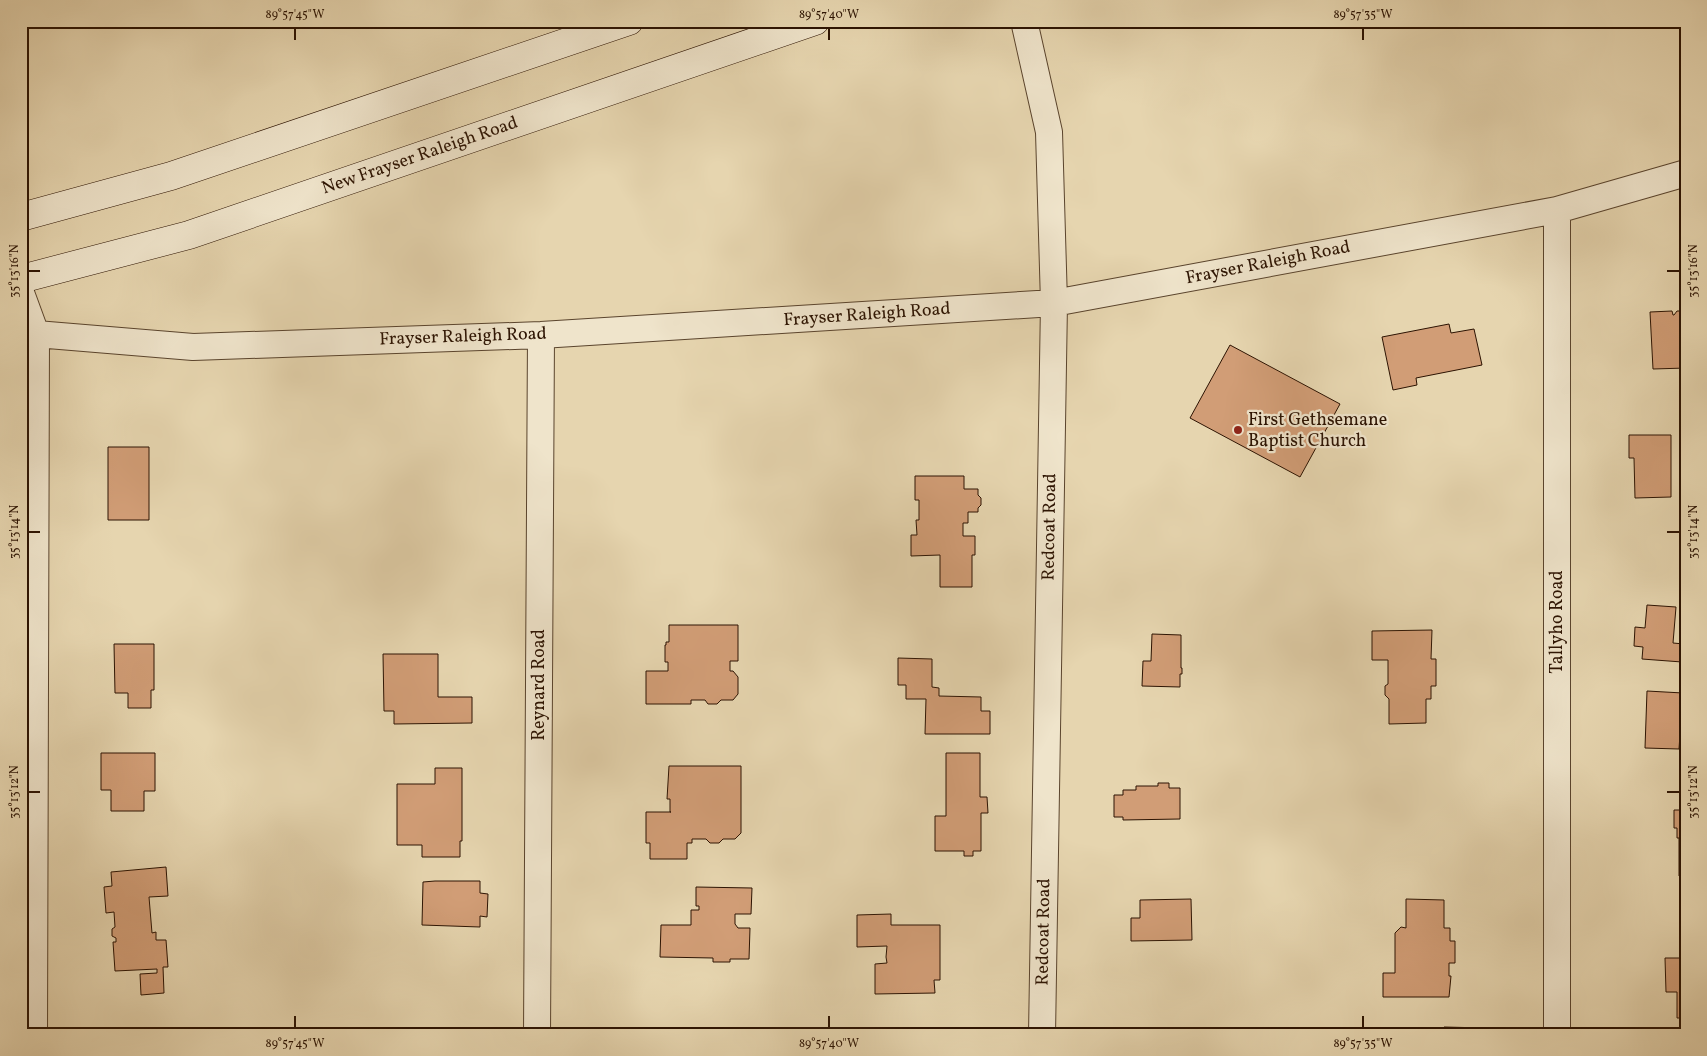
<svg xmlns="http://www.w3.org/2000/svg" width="1707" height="1056" viewBox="0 0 1707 1056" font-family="Vollkorn,serif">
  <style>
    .building { fill: #d19d76; stroke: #2c1302 }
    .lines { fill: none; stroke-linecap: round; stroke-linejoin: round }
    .minor-casing { stroke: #5a442d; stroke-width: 28 }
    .secondary-casing { stroke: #2c1302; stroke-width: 29 }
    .minor { stroke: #efe4cb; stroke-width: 26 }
    .secondary { stroke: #efe4cb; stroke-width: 28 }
    .ticks { fill: none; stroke: #2c1302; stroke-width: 2 }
    .poi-dot { fill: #8f2418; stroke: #efe4cb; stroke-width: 2 }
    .labels { text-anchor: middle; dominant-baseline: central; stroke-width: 4.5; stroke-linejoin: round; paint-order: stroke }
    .street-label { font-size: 18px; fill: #2c1302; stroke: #efe4cb }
    .poi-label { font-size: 18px; fill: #2c1302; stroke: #efe4cb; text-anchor: start }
    .neatline { fill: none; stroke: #2c1302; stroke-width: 2 }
    .ticks-label { font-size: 12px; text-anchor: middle; fill: #2c1302 }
  </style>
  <rect width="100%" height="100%" fill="#e6d5af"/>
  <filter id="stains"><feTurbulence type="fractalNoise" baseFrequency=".004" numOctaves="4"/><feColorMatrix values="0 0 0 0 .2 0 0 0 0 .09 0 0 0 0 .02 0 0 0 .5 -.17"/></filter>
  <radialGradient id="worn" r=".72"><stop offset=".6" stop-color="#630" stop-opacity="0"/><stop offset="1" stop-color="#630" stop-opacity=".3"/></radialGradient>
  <path class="building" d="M1672,311l1,4h1l3,-4h9v57l-33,1 -3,-57z
    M1449,324l2,9 23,-4 8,36 -66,13 1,7 -24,5 -11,-53z
    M1230,345l110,59 -40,73 -110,-59z
    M1629,435h42v62l-36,1 -1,-40h-5z
    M108,447h41v73h-41z
    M915,476h49v13h14v6l3,3v7l-3,3v4h-10v11h-5v13h12v19h-3v32h-32v-32l-29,1v-21h6l-1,-15h3v-20h-4z
    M1647,605l29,2 -3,36 11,1 -2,18 -40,-3 1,-12 -9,-1 1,-19 10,1z
    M669,625h69v36h-8v10h3l5,6v17l-5,6h-12l-4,4h-9l-3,-4h-14v4h-45v-33h22v-9h-3v-17h1v-3h3z
    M1432,630l-1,29h5v27h-5v13h-5v24l-37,1v-25l-4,-4v-9l3,-2v-24h-16v-29z
    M1152,634l29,1v33h1v6h-2v13l-38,-1 1,-25h8z
    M114,644h40v46h-3v18h-23v-15h-13z
    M383,654h55v43h34v26l-78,1v-13h-10z
    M898,658l34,1v28l7,1v8l42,1v14h9v23h-65l1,-35h-20v-14h-8z
    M1647,691l36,2 -1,7 4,1v19h-5l-2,29 -34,-1z
    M101,753h54v38h-11v20h-33v-21h-10z
    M946,753h34v44h7l1,16h-7v38h-8v5h-9v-5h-29v-35h11z
    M669,766h72v67l-6,6h-12l-4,4h-9l-4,-4h-14v4h-5v16h-37v-16h-4v-31h25h-1v-13h-3z
    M435,768h27v73h-2v16h-38v-12h-25v-61h38z
    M1158,783h11v5h11v31l-57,1v-3h-9v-22h9v-5h13v-4h22z
    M1674,810h12v93l-1,-27h-6v-38h-2v-10h-3z
    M166,867l2,29 -19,1 3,36 4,-1v8h10l2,27h-5l1,26 -23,2 -1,-21 17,-1v-4l-42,2 -2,-29h3v-4l-4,-2v-7l3,-2 -1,-15 -8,1 -2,-26 8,-1 -1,-14z
    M435,881h45v12l8,1 -1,23 -7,-1v11l-58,-2 1,-43z
    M696,887l56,1 -1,26h-16v10l3,4h12l-1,31h-19v3h-17v-4l-53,-1 1,-32h30v-15h8v-4h-3z
    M1191,899l1,41 -61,1v-23h9v-18z
    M1406,899l38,1v28h6v13h5v22h-6v13h2l-2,21h-66v-24h12v-40l6,-6 5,1z
    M891,914v11h49v55h-6l1,13 -60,1v-30l12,-1 -1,-6 1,-11 -30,1v-32z
    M1665,958h21v60h-9v-26h-11z
    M1444,1027l41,1v7h-41z"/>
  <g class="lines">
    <g class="minor-casing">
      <path id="minor" d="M1024,21l25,111 5,171 -12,732
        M1557,210v825
        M21,293l15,41 -2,701
        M36,334l157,13 348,-12 513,-32 503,-93 129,-37
        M537,1035l4,-700"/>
    </g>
    <g class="secondary-casing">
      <path id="secondary" d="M21,217l150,-41 458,-155
        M21,279l168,-44 626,-214"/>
    </g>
    <use href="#minor" class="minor"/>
    <use href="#secondary" class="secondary"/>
  </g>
  <path class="ticks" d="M295,28v12M829,28v12M1363,28v12M28,271h12M1667,271h13M28,532h12M1667,532h13M28,792h12M1667,792h13M295,1016v12M829,1016v12M1363,1016v12"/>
  <circle class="poi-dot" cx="1238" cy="430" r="5"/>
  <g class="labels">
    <g class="street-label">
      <text transform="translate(420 156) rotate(-19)">New Frayser Raleigh Road</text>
      <text transform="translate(1268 263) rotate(-11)">Frayser Raleigh Road</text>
      <text transform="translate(867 315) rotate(-4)">Frayser Raleigh Road</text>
      <text transform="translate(463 337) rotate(-2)">Frayser Raleigh Road</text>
      <text transform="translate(1050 527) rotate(-89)">Redcoat Road</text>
      <text transform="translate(1557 622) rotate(-90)">Tallyho Road</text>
      <text transform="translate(539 685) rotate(-90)">Reynard Road</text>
      <text transform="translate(1044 932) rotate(-89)">Redcoat Road</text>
    </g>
    <g class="poi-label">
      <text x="1248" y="420">First Gethsemane<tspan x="1248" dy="21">Baptist Church</tspan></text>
    </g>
  </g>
  <rect width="1707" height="1056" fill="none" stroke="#e6d5af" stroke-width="55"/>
  <rect x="28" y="28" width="1652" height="1000" class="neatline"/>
  <g class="ticks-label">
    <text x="295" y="18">89°57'45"W</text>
    <text x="829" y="18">89°57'40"W</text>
    <text x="1363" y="18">89°57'35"W</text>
    <text transform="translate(14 271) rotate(-90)" y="4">35°13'16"N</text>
    <text transform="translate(1693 271) rotate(-90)" y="4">35°13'16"N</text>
    <text transform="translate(14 532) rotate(-90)" y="4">35°13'14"N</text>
    <text transform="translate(1693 532) rotate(-90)" y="4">35°13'14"N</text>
    <text transform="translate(14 792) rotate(-90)" y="4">35°13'12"N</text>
    <text transform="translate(1693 792) rotate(-90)" y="4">35°13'12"N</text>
    <text x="295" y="1047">89°57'45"W</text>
    <text x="829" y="1047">89°57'40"W</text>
    <text x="1363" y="1047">89°57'35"W</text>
  </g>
  <rect width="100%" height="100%" filter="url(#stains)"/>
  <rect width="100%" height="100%" fill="url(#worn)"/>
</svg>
